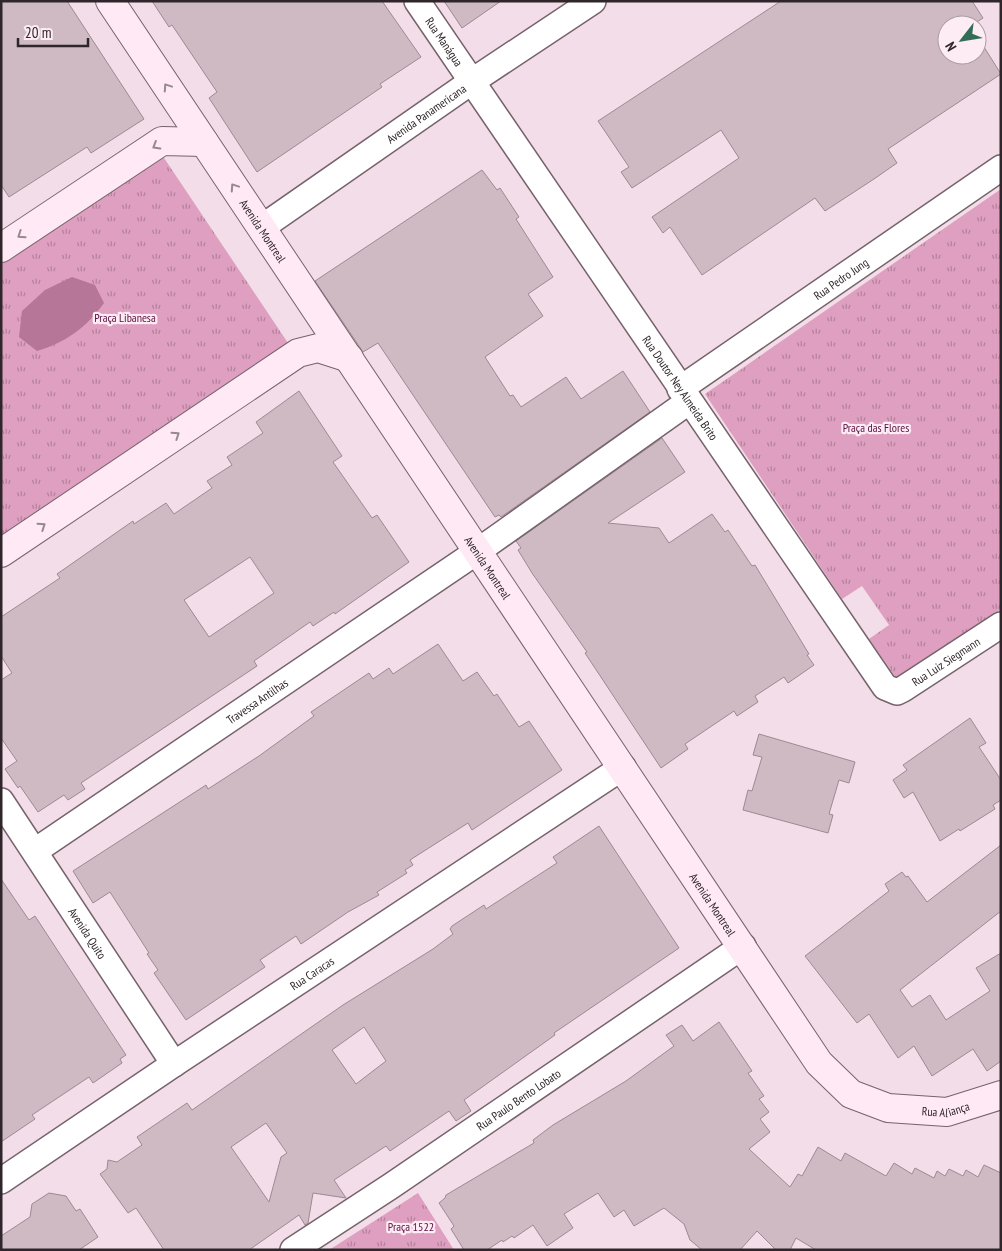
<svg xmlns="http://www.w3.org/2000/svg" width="1002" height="1251" viewBox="0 0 1002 1251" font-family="'PT Sans Narrow',sans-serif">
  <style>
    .park { fill: url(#park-tufts) }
    .water { fill: #b67698 }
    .building { fill: #cfbac4; stroke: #9d8993; fill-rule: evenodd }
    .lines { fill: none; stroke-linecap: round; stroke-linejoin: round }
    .street-casing { stroke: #76636c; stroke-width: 28 }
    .secondary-casing { stroke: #76636c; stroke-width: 30 }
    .street { stroke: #fff; stroke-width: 25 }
    .secondary { stroke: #fee9f4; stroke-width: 28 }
    .oneway { stroke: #96888f }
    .labels { text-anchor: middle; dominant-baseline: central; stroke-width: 4.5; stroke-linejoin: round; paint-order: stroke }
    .street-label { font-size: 12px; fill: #2e262a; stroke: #fdecf4 }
    .park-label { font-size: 12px; fill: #5c0e40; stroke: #fdecf4 }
  </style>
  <defs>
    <pattern id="park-tufts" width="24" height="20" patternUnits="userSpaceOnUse" patternTransform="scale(1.25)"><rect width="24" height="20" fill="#de9fc0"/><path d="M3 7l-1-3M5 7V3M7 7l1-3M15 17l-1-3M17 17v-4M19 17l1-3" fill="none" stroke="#b4819c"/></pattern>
  </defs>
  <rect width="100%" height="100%" fill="#f3dde8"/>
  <path class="park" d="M162,155l128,191 -289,192v-277z
    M1001,189v420l-104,70 -28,-40 20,-14 -27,-39 -20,13 -137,-205z
    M418,1193l36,57h-125z"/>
  <path class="water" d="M72,277l23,8 9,18c-18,25 -38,39 -67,48l-18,-14 3,-26 23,-21z"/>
  <path class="building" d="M1,1h66l77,118 -53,34 -4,-6 -78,50 -8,-12z
    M152,1h230l39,56 -41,27 2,3 -125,85 -48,-74 8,-6 -45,-67 -3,2z
    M444,1h57l-39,27z
    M781,1h191l11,17 -11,7h-25v30h30v-19l24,38 -113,75 9,14 -23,16 -49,32 -10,-13 -113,77 -32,-48 -7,6 -11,-16 87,-59 -18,-28 -89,58 -11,-16 8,-5 -31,-46z
    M482,170l15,20 3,-2 19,29 -3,2 37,58 -25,17 15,22 -58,41 25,39 3,-1 8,12 45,-30 15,22 42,-28 27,41 -149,105 -2,-2 -4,2 -117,-174 -15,9 -48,-71z
    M299,391l43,65 -9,6 39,56 5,-3 32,47 -74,52 -1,-2 -21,14 -3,-4 -56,39 3,5 -176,117 4,6 -17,11 -4,-5 -26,17 -18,-26 -2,2 -13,-19 12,-8 -16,-23v-58l11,-7 -11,-17v-39l59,-39 -3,-4 76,-53 1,3 32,-21 8,11 38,-26 -5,-7 25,-16 -5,-8 36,-24 -7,-11zM250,557l24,36 -65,44 -25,-37z
    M662,438l23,34 -77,51 51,5 10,15 43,-29 13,18 3,-2 24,36 3,-1 54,89 -2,1 7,10 -26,18 -4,-6 -29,19 3,6 -21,14 -3,-5 -49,33 3,5 -27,19 -76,-115 2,-1 -55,-79 -14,-23 3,-2 -5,-7z
    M438,644l25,37 14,-9 17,24 3,-2 22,33 10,-6 33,49 -90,60 -4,-7 -58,37 3,5 -8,5 2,3 -30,19 2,3 -31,17 -47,32 -5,-8 -36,24 5,7 -79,53 -32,-47 4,-3 -11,-16 2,-1 -39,-61 -17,11 -20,-32 133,-86 2,4 51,-33 55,-40 -3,-4 58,-39 4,6 16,-11 4,6z
    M970,718l16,25 -7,4 22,33v20l-8,5 2,4 -35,22 -1,-2 -19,12 -27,-49 -9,6 -11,-18 14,-10 -4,-5z
    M759,734l96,28 -6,21 -10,-3 -10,34 4,1 -5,18 -85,-23 5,-20 4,1 10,-34 -9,-2z
    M599,826l80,122 -125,85 1,2 -91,65 7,11 -15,10 -7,-10 -59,40 -4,-5 -52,34 12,18 -33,-5 -5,30 -3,2 -6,-10 -50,35h-85l-28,-42 -8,5 -28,-39 7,-5 1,-9 9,2 25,-17 -5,-8 50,-34 5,7 151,-105 90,-56 20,-15 -3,-5 2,-3 32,-21 2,4 71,-46 -4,-6zM364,1027l22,34 -30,23 -24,-34zM266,1123l21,30 -6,4 -12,45 -38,-55z
    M1001,845v66l-101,79 12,17 18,-12 16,25 44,-29 -14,-23 25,-15v108l-14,10 -14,-22 -41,27 -18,-30 -16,12 -29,-44 -12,9 -52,-67 84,-65 -4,-7 17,-12 4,5 2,-1 19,26z
    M1,879l28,41 6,-4 91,139 -6,4 2,4 -29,20 -4,-6 -57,38 3,4 -34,23z
    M719,1022l33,49 -4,2 16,23 -5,3 10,13 -9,7 10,13 -21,17 41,38 8,-13 4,2 16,-29 23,14 4,-8 41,23 8,-13 18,11 3,-6 19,10 3,-7 8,5 4,-7 14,7 3,-6 12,7 6,-12 17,8v77h-185l-20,-12 -6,12h-14l-19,-19 -17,19h-38l-12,-10 -6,-16 -20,-16 -30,18 -10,-16 -10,7 -16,-24 -34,21 9,14 -26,18 -14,-21 -19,13 -2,-2 -9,6 -1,-2 -15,10h-23l-13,-21 3,-3 -15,-23 6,-5 1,-3 88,-52 -1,-3 20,-15 73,-44 48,-35 -8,-11 16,-10 11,16z
    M49,1193l17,3 10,15 4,-2 18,28 -19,13h-78v-14l29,-19 2,-13z"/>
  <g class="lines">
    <g class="street-casing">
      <g id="street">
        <path id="s1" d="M417,1l468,686 12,5 6,-3 98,-64"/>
        <path id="s2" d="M261,228l210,-146 122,-81"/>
        <path id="s3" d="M680,389l321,-221"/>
        <path id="s4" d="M1,801l173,263"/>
        <path id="s5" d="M35,851l443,-300 210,-149"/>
        <path id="s6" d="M1,1181l173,-117 449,-297"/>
        <path id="s7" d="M293,1250l98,-64 352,-240"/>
      </g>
    </g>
    <g class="secondary-casing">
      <g id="secondary">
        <path id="s8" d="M110,1l709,1062 32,31 37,14 59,4 54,-17"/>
        <path d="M1,248l161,-107 42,1"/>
        <path d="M1,553l297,-200 20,-5 31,10"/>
      </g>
    </g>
    <use href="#street" class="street"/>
    <use href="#secondary" class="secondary"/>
  </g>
  <defs><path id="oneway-chevron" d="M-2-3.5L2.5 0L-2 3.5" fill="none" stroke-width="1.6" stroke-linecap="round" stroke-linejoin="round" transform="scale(1.25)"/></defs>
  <g class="oneway">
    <use href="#oneway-chevron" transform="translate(167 87) rotate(-124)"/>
    <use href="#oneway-chevron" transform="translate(156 146) rotate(149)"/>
    <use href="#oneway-chevron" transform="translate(234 187) rotate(-124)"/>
    <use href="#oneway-chevron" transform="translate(21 235) rotate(146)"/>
    <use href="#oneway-chevron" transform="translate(176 435) rotate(-34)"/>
    <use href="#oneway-chevron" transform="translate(42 526) rotate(-34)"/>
  </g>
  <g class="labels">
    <g class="street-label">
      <text stroke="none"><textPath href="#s1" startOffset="49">Rua Manágua</textPath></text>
      <text stroke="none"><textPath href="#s2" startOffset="201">Avenida Panamericana</textPath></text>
      <text stroke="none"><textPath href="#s8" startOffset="276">Avenida Montreal</textPath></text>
      <text stroke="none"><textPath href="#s3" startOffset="195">Rua Pedro Jung</textPath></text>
      <text stroke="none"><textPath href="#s1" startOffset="468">Rua Doutor Ney Almeida Brito</textPath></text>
      <text stroke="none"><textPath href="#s8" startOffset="681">Avenida Montreal</textPath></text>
      <text stroke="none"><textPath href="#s1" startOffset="901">Rua Luiz Siegmann</textPath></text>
      <text stroke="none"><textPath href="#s5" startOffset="268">Travessa Antilhas</textPath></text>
      <text stroke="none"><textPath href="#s8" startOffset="1086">Avenida Montreal</textPath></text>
      <text stroke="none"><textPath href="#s4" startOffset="158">Avenida Quito</textPath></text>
      <text stroke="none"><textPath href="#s6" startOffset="374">Rua Caracas</textPath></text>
      <text stroke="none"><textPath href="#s7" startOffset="271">Rua Paulo Bento Lobato</textPath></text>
      <text stroke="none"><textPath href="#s8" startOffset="1419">Rua Aliança</textPath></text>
    </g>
    <g class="park-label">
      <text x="125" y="317">Praça Libanesa</text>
      <text x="876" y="427">Praça das Flores</text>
      <text x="411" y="1226">Praça 1522</text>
    </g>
  </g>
  <rect width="1002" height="1251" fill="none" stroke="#2e262a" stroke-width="5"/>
  <g transform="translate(962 40) rotate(239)"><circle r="24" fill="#fdecf4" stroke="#aa9da3"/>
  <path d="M0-4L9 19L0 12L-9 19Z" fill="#326d57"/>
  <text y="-8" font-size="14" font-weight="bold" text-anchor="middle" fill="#2e262a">N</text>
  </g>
  <path d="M18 38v8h70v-8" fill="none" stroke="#2e262a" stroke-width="2.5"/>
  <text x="25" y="38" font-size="15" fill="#2e262a" stroke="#fdecf4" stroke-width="4" paint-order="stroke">20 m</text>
</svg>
